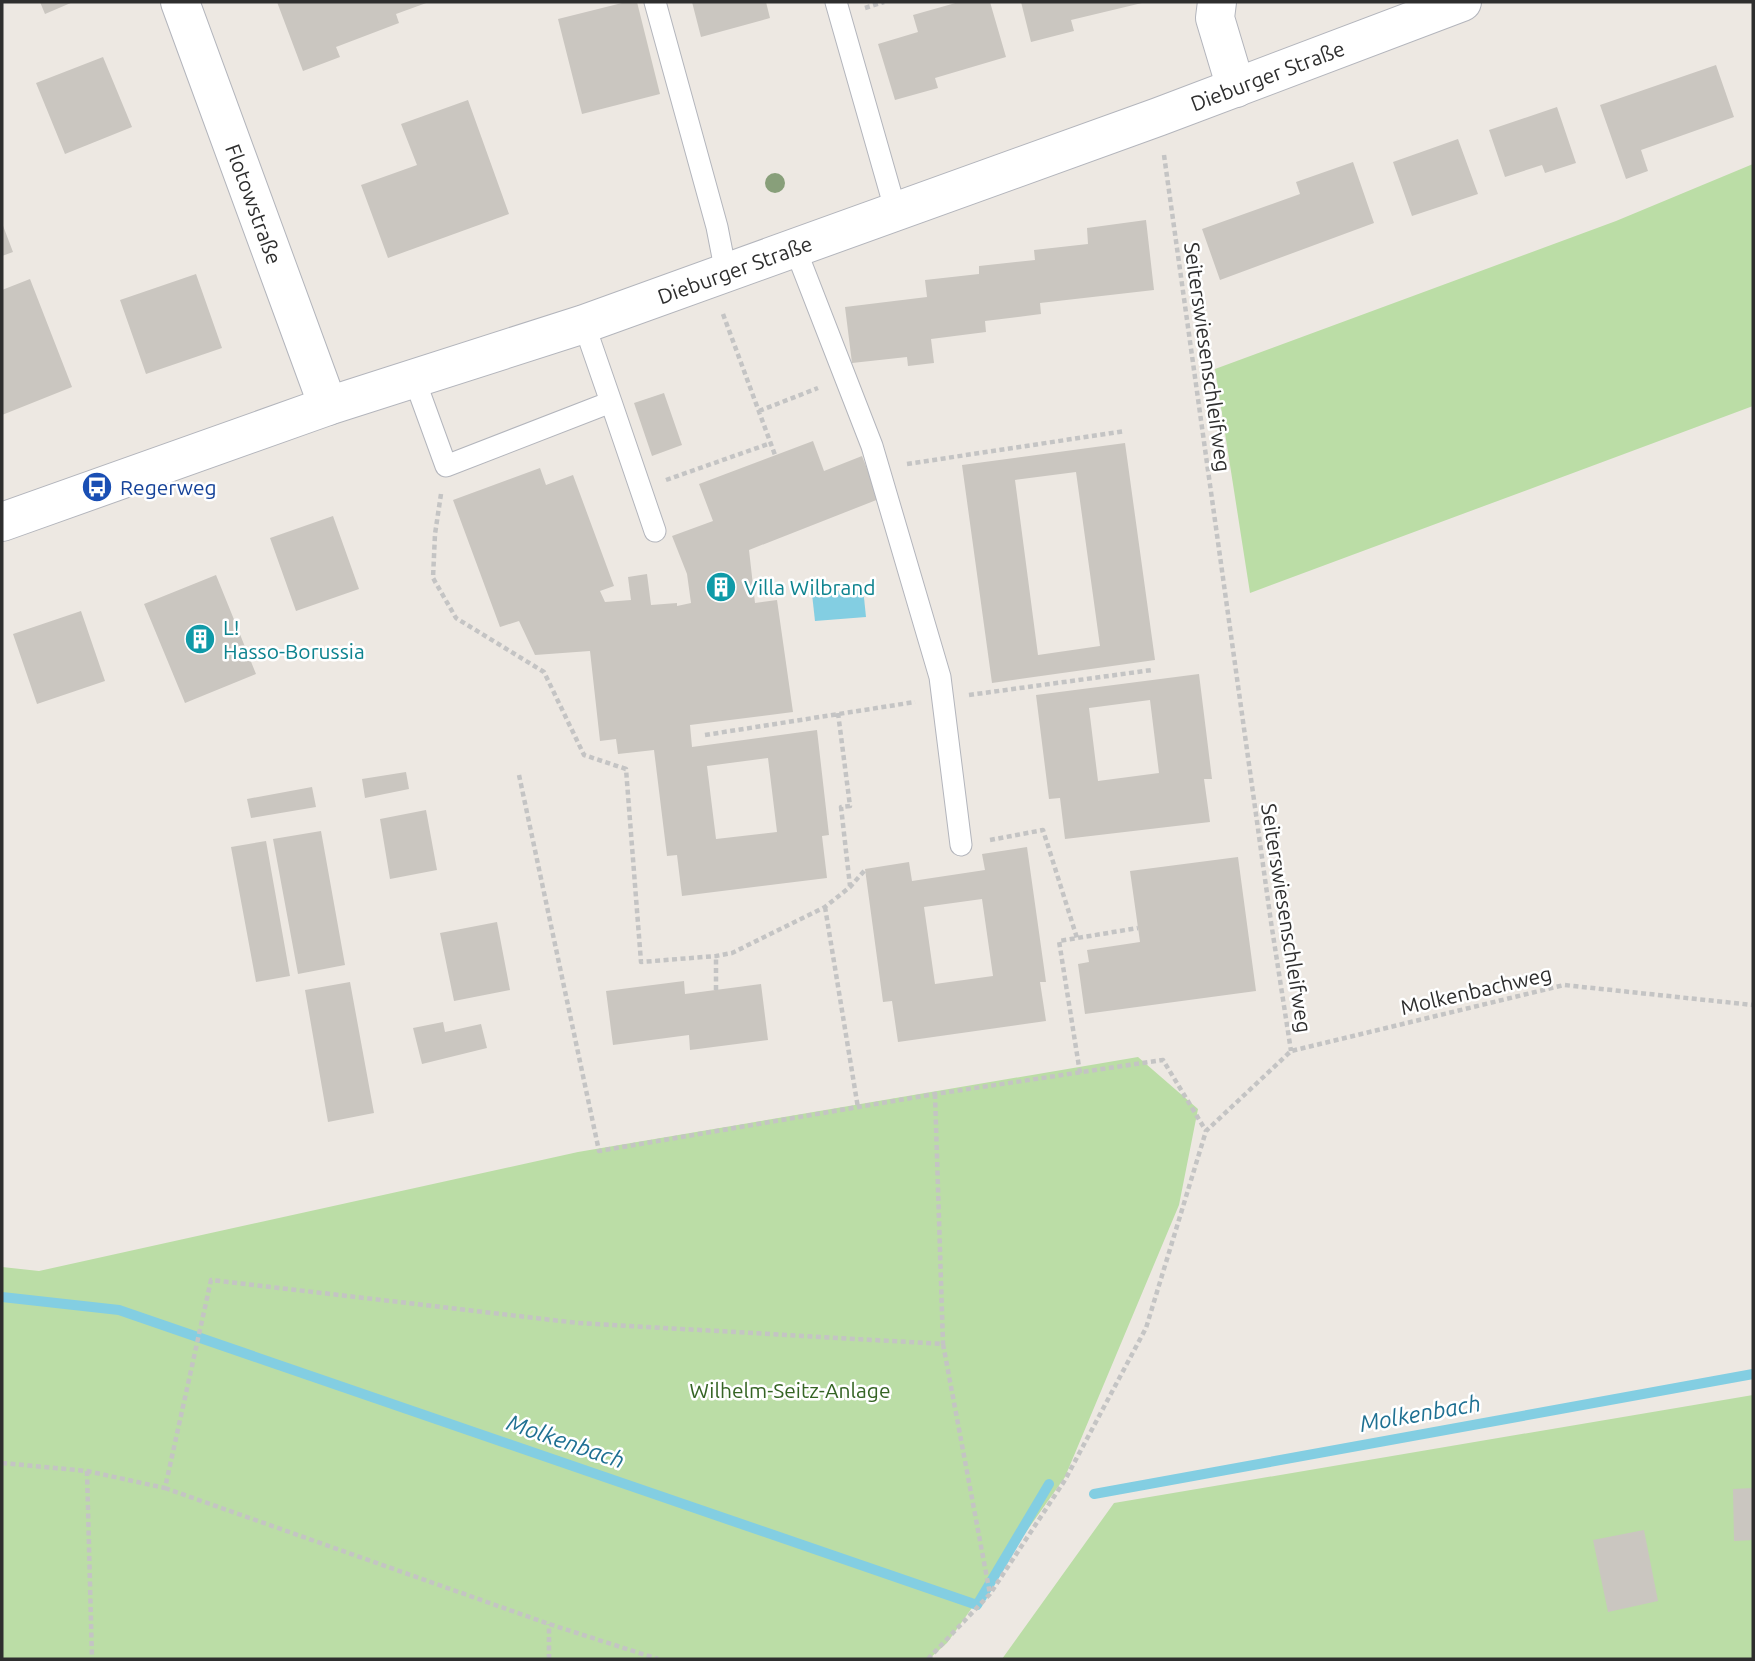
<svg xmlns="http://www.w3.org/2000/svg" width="1755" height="1661" viewBox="0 0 1755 1661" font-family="Ubuntu,sans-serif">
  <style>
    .green { fill: #bbdda6 }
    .water { fill: #83cee2 }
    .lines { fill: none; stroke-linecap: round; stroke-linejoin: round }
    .stream { stroke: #83cee2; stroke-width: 10 }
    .building { fill: #cac6c0; fill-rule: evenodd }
    .lane-casing { stroke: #b3b5bc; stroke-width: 23 }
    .street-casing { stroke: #b3b5bc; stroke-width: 40 }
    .secondary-casing { stroke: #b3b5bc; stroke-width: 40 }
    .path { stroke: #c4c4c4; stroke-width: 4.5; stroke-dasharray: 5 3.5; stroke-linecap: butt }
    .lane { stroke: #fff; stroke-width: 21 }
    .street { stroke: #fff; stroke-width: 38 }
    .secondary { stroke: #fff; stroke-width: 38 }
    .tree { fill: #889f7a }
    .labels { text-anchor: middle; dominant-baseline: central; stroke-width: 5; stroke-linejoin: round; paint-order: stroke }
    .street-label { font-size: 21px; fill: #2e2e2e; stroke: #fff }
    .transit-label { font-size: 21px; fill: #164399; stroke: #fff; text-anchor: start }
    .culture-label { font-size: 21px; fill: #0d838f; stroke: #fff; text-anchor: start }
    .park-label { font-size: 21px; fill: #356424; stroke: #fff }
    .water-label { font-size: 23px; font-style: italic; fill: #1e7092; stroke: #fff }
  </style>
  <rect width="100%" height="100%" fill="#ede8e2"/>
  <path class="green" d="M1753,164v242l-503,187 -35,-224 401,-148z
    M1138,1057l60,52 -19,96 -114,272 -118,166 -18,16h-927v-392l37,4 539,-119z
    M1753,1395v264h-751l112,-156z"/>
  <path class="water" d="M863,588l3,29 -51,4 -3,-27z"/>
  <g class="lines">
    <path class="stream" d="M2,1297l117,13 858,295 72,-121
      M1094,1494l659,-120"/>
  </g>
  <path class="building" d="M40,2h33l-28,12z
    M277,2h152l-33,12 3,9 -63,24 4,10 -37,14z
    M626,2h11l23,92 -78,20 -24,-95z
    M692,2h74l4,16 -69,19z
    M959,2h31l16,55 -71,21 3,10 -43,12 -17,-56 40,-12 -5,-17z
    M1021,2h121v1l-71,17 3,11 -43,11z
    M103,57l29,70 -67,27 -29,-71z
    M1716,65l18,52 -93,33 7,21 -22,8 -26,-74z
    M468,100l41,114 -121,44 -27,-73 56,-20 -16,-41z
    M1557,107l19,56 -31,10 -3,-8 -37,12 -16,-47z
    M1458,139l20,55 -66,22 -19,-54z
    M1353,162l21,61 -154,57 -18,-51 98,-35 -4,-12z
    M1146,220l8,70 -114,13 1,11 -56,7 1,11 -55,7 3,24 -26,3 -1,-9 -55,6 -7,-56 82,-10 -2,-17 54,-6v-8l56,-6 -1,-10 54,-6 -1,-16z
    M2,223l11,29 -11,4z
    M196,274l26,74 -76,26 -26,-74z
    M30,279l42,108 -70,28v-125z
    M664,393l18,52 -30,11 -18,-53z
    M813,441l11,30 38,-15 17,43 -130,51 6,53 22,-3 16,112 -103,13 2,22 125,-17 12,105 -7,1 5,42 -145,18 -5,-41 -10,1 -13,-106 -36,4 -2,-15 -16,2 -10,-90 -55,4 -16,-34 -19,6 -47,-127 87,-32 6,17 27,-10 41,111 -14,5 5,11 26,-2 -3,-23 19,-3 4,31 26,-2v3l14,-3 -4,-29 -15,-38 41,-15 -14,-37zM768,758l9,74 -61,7 -9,-73z
    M1125,443l30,217 -163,23 -30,-218zM1076,472l24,174 -62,9 -23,-175z
    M333,516l26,73 -63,22 -26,-73z
    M216,575l40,99 -71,29 -41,-99z
    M81,611l24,70 -68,23 -24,-70z
    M1199,674l13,105h-8l6,43 -145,17 -5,-41 -11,1 -13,-104zM1150,700l9,73 -61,8 -9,-73z
    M406,772l3,17 -44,9 -3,-19z
    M312,787l4,20 -65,11 -4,-19z
    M426,810l11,60 -47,9 -10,-60z
    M321,831l24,134 -47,9 -25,-135z
    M266,841l24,135 -34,6 -25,-135z
    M1027,847l19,135h-6l6,39 -148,21 -6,-41 -9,1 -18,-133 44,-7 3,19 73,-11 -3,-16zM982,899l11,77 -58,8 -11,-77z
    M1238,857l18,134 -171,23 -7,-50 11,-2 -2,-12 53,-8 -10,-71z
    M497,922l13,68 -56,11 -14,-68z
    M684,981l1,13 76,-10 7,56 -78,10 -1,-15 -76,10 -7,-54z
    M350,982l24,131 -46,9 -23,-132z
    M443,1022l2,10 36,-8 6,24 -65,16 -9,-36z
    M1753,1488v52l-19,1 -1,-52z
    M1644,1530l14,71 -50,11 -15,-72z"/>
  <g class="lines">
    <g class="lane-casing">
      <path id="lane" d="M655,2l62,225 9,46
        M836,2l60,210
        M795,248l77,198 68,231 21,168
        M414,378l32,88 165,-64 -27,-78
        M611,402l44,129"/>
    </g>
    <g class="street-casing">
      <g id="street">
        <path id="s1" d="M180,2l148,404"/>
        <path d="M1217,2l-2,16 21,70"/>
      </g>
    </g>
    <g class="secondary-casing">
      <g id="secondary">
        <path id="s2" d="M2,522l326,-116 256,-82 574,-207 304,-115"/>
      </g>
    </g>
    <path class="path" d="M865,8l19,-6
      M1164,155l107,767 20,129
      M723,314l52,141
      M759,411l59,-23
      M907,464l218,-33
      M666,480l105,-37
      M441,494l-6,40 -2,44 23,40 88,54 40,83 42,14 15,193 75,-6 16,-3 93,-46 25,-20 15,-17
      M969,695l183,-25
      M838,713l12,93 -9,1 9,79
      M705,735l210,-33
      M519,775l80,376 336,-57 228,-34 43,71
      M990,840l53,-10 34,108
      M825,907l33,201
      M716,990v-34
      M1080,1073l-21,-132 79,-13
      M935,1094l8,250
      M2,1463l85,8 78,17 46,-208 367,43 365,21 47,250
      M87,1471l5,188
      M165,1488l384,136 109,35
      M549,1659v-35
      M928,1659l62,-65 75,-114 81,-152 60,-197 85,-80 273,-66 189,20"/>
    <use href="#lane" class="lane"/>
    <use href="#street" class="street"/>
    <use href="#secondary" class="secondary"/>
  </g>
  <circle class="tree" cx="775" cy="183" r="10"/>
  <defs>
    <g id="bus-disc" transform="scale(1.575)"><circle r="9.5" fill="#1a4fb4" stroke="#fff"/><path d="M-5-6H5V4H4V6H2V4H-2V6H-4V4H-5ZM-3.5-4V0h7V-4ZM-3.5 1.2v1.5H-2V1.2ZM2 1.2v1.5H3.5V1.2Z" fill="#fff"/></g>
    <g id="building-disc" transform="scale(1.575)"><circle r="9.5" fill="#0f9aa8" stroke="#fff"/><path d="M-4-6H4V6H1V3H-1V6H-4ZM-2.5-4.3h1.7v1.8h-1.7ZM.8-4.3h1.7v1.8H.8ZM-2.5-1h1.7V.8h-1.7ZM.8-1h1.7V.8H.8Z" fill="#fff"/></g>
  </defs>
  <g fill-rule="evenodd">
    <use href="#bus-disc" x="97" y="487"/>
    <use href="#building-disc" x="721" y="587"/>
    <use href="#building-disc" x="200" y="639"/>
  </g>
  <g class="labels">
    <g class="street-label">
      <text stroke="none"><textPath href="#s2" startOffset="1342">Dieburger Straße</textPath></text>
      <text stroke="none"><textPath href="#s1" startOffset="215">Flotowstraße</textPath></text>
      <text stroke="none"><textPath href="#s2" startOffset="775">Dieburger Straße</textPath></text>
      <text transform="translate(1208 357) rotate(82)">Seiterswiesenschleifweg</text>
      <text transform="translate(1287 918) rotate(81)">Seiterswiesenschleifweg</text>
      <text transform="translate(1476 990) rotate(-13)">Molkenbachweg</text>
    </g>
    <g class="transit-label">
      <text x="120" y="487">Regerweg</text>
    </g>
    <g class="culture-label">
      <text x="744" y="587">Villa Wilbrand</text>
      <text x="223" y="627">L!<tspan x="223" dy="24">Hasso-Borussia</tspan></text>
    </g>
    <g class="park-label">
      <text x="790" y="1390">Wilhelm-Seitz-Anlage</text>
    </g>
    <g class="water-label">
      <text transform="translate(1420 1413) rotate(-10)">Molkenbach</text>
      <text transform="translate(566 1441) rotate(19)">Molkenbach</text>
    </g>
  </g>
  <rect width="1755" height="1661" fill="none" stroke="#2e2e2e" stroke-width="7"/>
</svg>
